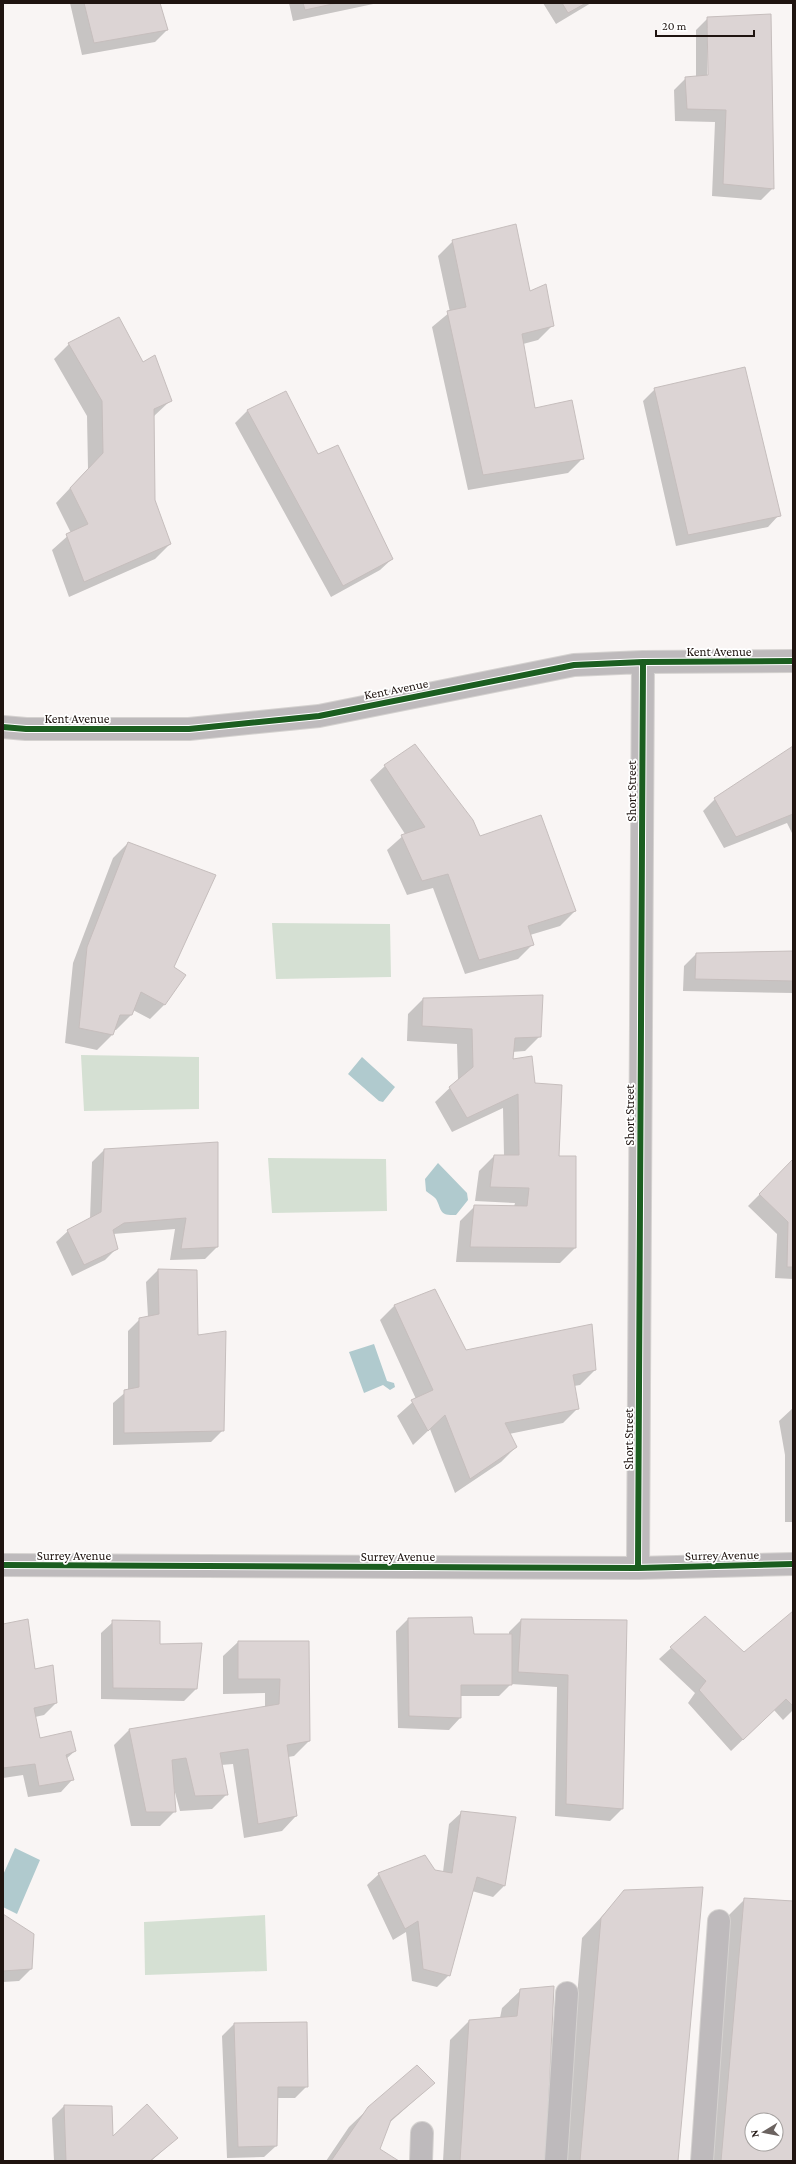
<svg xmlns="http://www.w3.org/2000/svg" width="796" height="2164" viewBox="0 0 796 2164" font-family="'Crimson Pro',serif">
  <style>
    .green { fill: #d5e0d3 }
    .water { fill: #b0cace }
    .shadow { fill: #0003; fill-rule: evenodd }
    .building { fill: #dcd4d4; stroke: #c6bebd; fill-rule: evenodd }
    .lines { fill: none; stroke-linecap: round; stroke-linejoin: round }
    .minor-casing { stroke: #d5d2d0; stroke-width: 24 }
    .minor { stroke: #bebabc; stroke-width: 22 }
    .cycleway-casing { stroke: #fff; stroke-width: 8 }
    .cycleway { stroke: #1b5e20; stroke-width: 6 }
    .labels { text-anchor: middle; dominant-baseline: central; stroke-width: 3.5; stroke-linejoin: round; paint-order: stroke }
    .street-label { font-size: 13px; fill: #1f1410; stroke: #fff }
  </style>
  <rect width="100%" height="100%" fill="#f9f5f4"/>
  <path class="green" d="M272,923l118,1 1,53 -115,2z
    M81,1055l118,2v52l-115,2z
    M268,1158l118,1 1,52 -115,2z
    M265,1915l2,56 -122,4 -1,-53z"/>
  <path class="water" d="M362,1057l33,30 -12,15 -4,-1 -31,-27z
    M438,1163l29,30 1,7 -12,15c-18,1 -14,-6 -20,-16 -2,-3 -7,-5 -10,-8l-1,-12z
    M374,1344l13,37 7,2 1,4 -5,3 -7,-5 -19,8 -15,-41z
    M15,1848l25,12 -23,54 -14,-7v-32z"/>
  <path class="shadow" d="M70,3h89l8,27 -12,12 -73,13z
    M289,3h89l-85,18z
    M543,3h48l-35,21z
    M708,18l65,170 -12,12 -49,-4 3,-74 -40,-1 -1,-31 12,-12 10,-1v-47zM707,28h2v52h-2z
    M453,241l77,51 23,33 -15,15 -15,4 11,65 49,49 -15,15 -100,17 -36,-163 18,-15 -12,-56z
    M69,344l73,20 28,37 -17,16 1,83 16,44 -15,15 -86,38 -17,-47 19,-17 -15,-30 32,-34 -1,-53 -33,-57z
    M655,389l124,126 -11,12 -92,19 -33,-145z
    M285,393l32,62 75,104 -12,11 -49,27 -96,-174 12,-12z
    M793,747v88l-6,-12 -63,25 -21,-37 12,-12z
    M385,766l94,71 96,74 -15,15 -30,9 3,9 -15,15 -53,15 -32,-86 -26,7 -20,-45 18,-16 -35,-54z
    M128,843l44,125 -7,36 -15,15 -17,-9 -2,5 -15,15h-2l-2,5 -15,15 -32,-7 8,-80 40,-105z
    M793,952v41l-110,-2 1,-25 12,-12z
    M423,999l117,37 -15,15 -13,1v8l22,24 24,73 17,91 -15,15 -104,-1 4,-41 15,-15 39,1 1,-4 -40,-2 4,-30 15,-15h10l-1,-48 -51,24 -17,-30 23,-22 -1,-36 -50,-3 1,-27z
    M217,1143v104l-12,12 -35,1 5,-31 -62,5 4,14 -12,12 -33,16 -16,-34 12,-11 22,-12 2,-57 12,-12z
    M793,1161v118l-18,-1 2,-44 -29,-28z
    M158,1270l38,1 1,65 26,94 -12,12 -98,3v-42l15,-13v-59l12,-12 8,-2 -2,-35z
    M395,1305l71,46 129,19 -15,15 -6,1 4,22 -15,15 -54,11 7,13 -15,15 -46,31 -25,-64 -17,16 -16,-29 19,-17 -36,-79z
    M793,1408v114h-8v-67l-6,-34z
    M793,1612v98l-10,10 -9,-10 -43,41 -43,-48 7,-10 -36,-34 46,-42 39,36z
    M471,1618l2,17h36v-3l12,-12 104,1 -3,188 -12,12 -55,-5 2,-129 -46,-3 -12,12h-39v22l-11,12 -51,-2 -2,-97 12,-12z
    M113,1622l46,23 37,44 -12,12 -83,-2v-66z
    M3,1625l53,78 -12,12 -9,2 4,22 36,12 -9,8 6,21 -11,12 -33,5 -5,-22 -20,3z
    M238,1642h70l1,99 -15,15 -6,1 8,59 -14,15 -38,7 -11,-74 -12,1 6,29 -15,15 -32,2 -7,-26 2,26 -15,15h-29l-17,-81 15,-15 136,-23v-14l-42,1v-38z
    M461,1813l43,73 -11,11 -21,-6 -23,84 -12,12 -25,-6 -6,-49 -13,8 -26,-55 12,-11 64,-2 6,-48z
    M625,1891l52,270h-114l19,-223z
    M745,1899l48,3v259h-89l22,-243zM752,2120h24v24h-24z
    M3,1915l28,54 -12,12 -16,1z
    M521,1990l24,171h-102l7,-121 19,-19 31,-3 2,-10z
    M234,2024l73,62 -12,12h-18l-1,48 -12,11 -37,1 -5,-122z
    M434,2083l-46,41 -9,26 18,11h-71l23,-34 20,-19z
    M64,2106l48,32h65l-26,23h-97l-2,-43z"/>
  <path class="building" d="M84,3h76l8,27 -74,13z
    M303,3h34l-32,7z
    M562,3h24l-18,10z
    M771,14l3,175 -51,-5 3,-74 -39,-1 -2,-32 23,-2 -1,-58z
    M516,224l14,67 16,-7 8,42 -32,8 13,74 37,-8 12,59 -101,16 -36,-164 19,-4 -14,-67z
    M119,317l24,45 12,-7 17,46 -18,8 1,91 16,44 -87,38 -18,-48 22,-10 -18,-36 33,-35 -1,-52 -34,-58z
    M745,367l36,149 -93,19 -34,-147z
    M286,391l32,63 20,-9 55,114 -50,27 -96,-176z
    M415,744l58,76 7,16 61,-21 35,96 -48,15 6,19 -55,15 -31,-86 -26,7 -21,-46 24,-8 -41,-62z
    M793,746v68l-57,23 -22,-39z
    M128,842l88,33 -42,92 12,8 -21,30 -24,-13 -9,23h-12l-7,20 -34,-7 8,-81z
    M793,951v30l-98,-2 1,-26z
    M543,995l-2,42 -26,1 -2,21 19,-3 3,27 27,2 -3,71h17v92l-106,-1 4,-42 53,1 2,-18 -39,-1 4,-32h25l-1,-61 -51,24 -18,-31 24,-20 -1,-38 -50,-3 1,-28z
    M218,1142v105l-37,2 5,-31 -62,5 -11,7 5,19 -34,16 -17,-35 34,-18 3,-63z
    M793,1159v108h-6l1,-45 -29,-28z
    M158,1269l39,1 1,65 28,-4 -2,100 -100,2v-43l15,-3v-69l20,-4z
    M435,1289l31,61 126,-26 4,46 -23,5 6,34 -74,14 12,24 -47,32 -25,-64 -17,16 -17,-31 22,-10 -39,-85z
    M793,1611v95l-7,-7 -43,41 -44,-50 7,-9 -36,-34 35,-31 39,36z
    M472,1617l2,17h38v51h-51v33l-52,-2 -1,-98z
    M28,1619l7,50 18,-4 4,38 -23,5 6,30 31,-7 5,20 -10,4 8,25 -35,6 -4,-22 -32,4v-144z
    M521,1619l106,1 -4,189 -57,-5 2,-129 -50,-3z
    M112,1620l48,1v23l42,-1 -5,46 -84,-1z
    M238,1641h71l1,100 -23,4 10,71 -39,8 -10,-75 -28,4 8,42 -33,1 -9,-38 -14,2 4,52h-30l-17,-83 150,-25 1,-25h-42z
    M461,1811l55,6 -11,69 -28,-9 -27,99 -27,-7 -5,-48 -13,8 -27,-56 47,-18 10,15 17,3z
    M703,1887l-25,274h-98l21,-243 23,-28z
    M744,1898l49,3v260h-72zM752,2120h24v24h-24z
    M3,1914l31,20 -2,35 -29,2z
    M554,1986l-8,175h-86l9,-141 48,-4 3,-27z
    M307,2022l1,65h-30l-1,59 -39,1 -4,-124z
    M417,2065l18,18 -44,37 -11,29 19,12h-68l37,-54z
    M147,2104l31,34 -28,23h-84l-2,-56 48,1 1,30z"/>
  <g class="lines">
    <g class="minor-casing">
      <path id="minor" d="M3,727l23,2h163l130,-13 255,-51 69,-3 150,-1
        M3,1565l635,3 155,-4
        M638,1568l5,-906
        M421,2161l1,-28
        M556,2161l11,-168
        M702,2161l17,-240"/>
    </g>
    <use href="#minor" class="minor"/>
    <g class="cycleway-casing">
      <path id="cycleway" d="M3,727l23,2h163l130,-13 255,-51 69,-3 150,-1
        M3,1565l635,3 155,-4
        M638,1568l5,-906"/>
    </g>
    <use href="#cycleway" class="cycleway"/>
  </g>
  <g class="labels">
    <g class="street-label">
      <text x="719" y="651">Kent Avenue</text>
      <text transform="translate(396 689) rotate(-11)">Kent Avenue</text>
      <text x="77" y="718">Kent Avenue</text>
      <text transform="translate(631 791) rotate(-90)">Short Street</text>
      <text transform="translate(629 1115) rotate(-90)">Short Street</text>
      <text transform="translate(628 1439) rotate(-90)">Short Street</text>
      <text x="74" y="1555">Surrey Avenue</text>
      <text transform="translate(722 1555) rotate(-1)">Surrey Avenue</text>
      <text x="398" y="1556">Surrey Avenue</text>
    </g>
  </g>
  <rect width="796" height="2164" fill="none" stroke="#1f1410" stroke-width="8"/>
  <g transform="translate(764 2132) rotate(260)"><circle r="19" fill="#ffffff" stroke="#a5a19f"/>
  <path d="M0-3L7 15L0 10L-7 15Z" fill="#6b6360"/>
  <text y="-6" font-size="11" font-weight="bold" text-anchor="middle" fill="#1f1410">N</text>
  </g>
  <path d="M656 30v6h98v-6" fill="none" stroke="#1f1410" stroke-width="2"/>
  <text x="662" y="30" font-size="12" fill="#1f1410" stroke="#ffffff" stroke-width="3" paint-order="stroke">20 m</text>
</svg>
